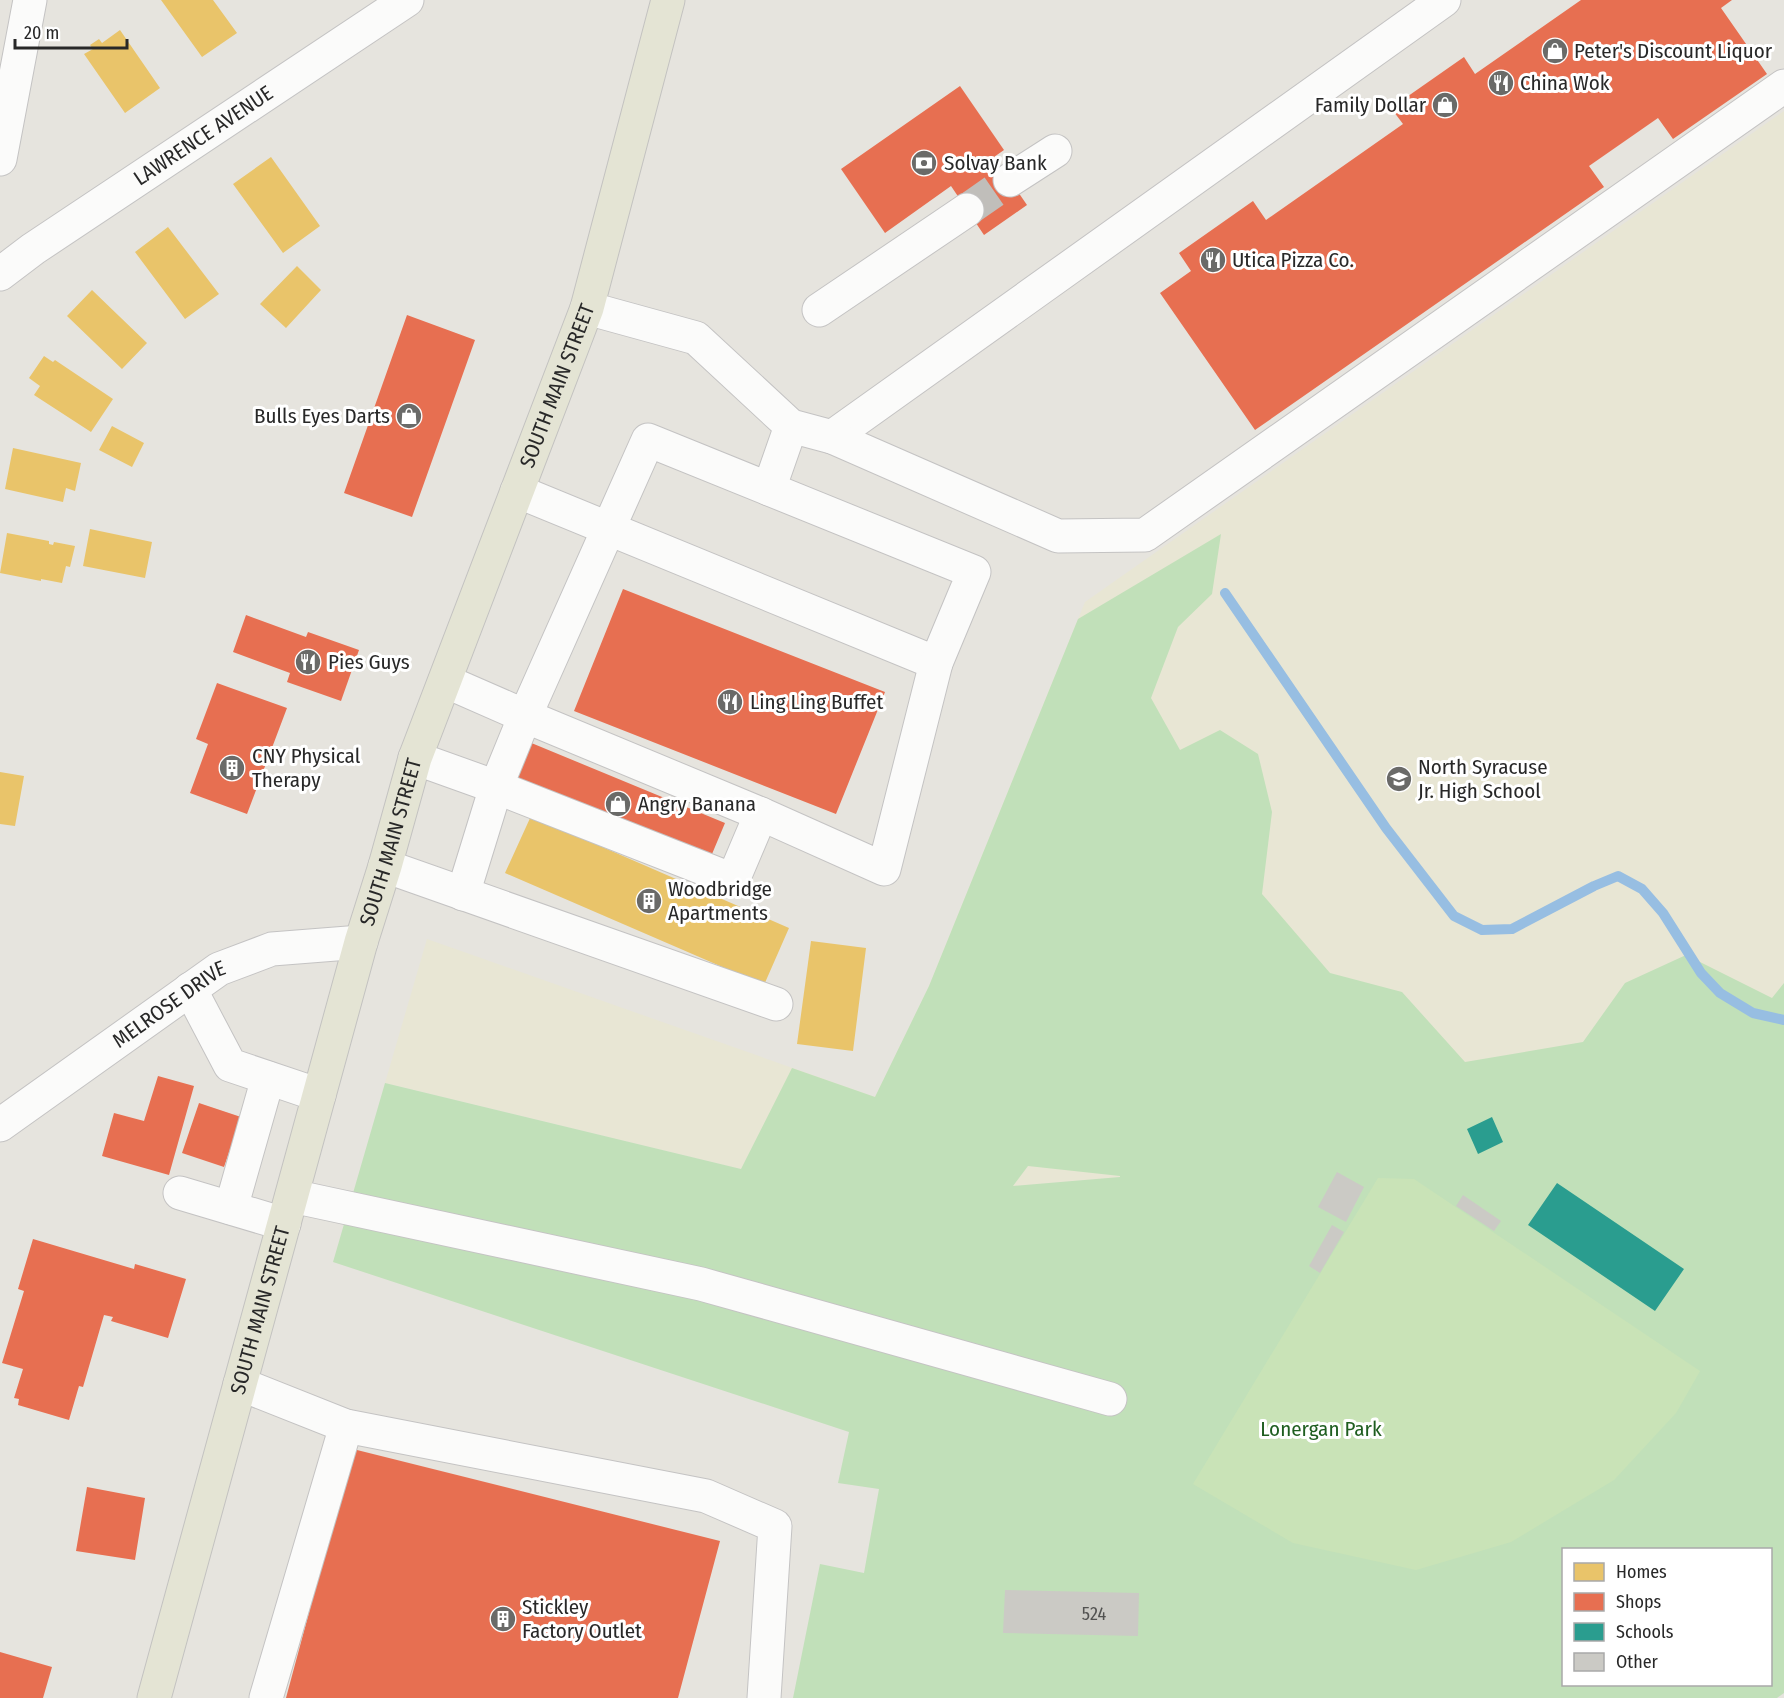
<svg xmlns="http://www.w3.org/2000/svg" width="1784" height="1698" viewBox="0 0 1784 1698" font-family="'Fira Sans Condensed',sans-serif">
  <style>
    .education { fill: #e8e6d4 }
    .green { fill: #c1e0b9; fill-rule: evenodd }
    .pitch { fill: #c9e3b7 }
    .homes { fill: #e9c46a }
    .shops { fill: #e76f51 }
    .schools { fill: #2a9d8f }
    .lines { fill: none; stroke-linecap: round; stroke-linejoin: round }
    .stream { stroke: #97bee2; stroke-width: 10 }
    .building { fill: #cbcac5 }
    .minor-tunnel { stroke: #c0beba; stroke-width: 33; stroke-dasharray: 33 16; stroke-linecap: butt }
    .minor-casing { stroke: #c4c3c3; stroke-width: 35 }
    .major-casing { stroke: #c3c2c0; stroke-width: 35 }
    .minor { stroke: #fbfbfa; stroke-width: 33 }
    .major { stroke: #e4e4d4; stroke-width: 33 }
    .labels { text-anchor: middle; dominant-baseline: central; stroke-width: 6; stroke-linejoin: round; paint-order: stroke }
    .number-label { font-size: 18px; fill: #525251 }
    .poi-label { font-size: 21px; fill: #282828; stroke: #fff; text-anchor: start }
    .street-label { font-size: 21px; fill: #282828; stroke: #fff }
    .park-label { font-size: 21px; fill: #1f5e20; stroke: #fff }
  </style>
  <rect width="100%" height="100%" fill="#e6e4de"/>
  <path class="education" d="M1784,111v1333l-507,-280 -369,31 -68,-2 -455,-110 42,-144 448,158 54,-111 156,-384z"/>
  <path class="green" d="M1221,534l-9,60 -34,33 -27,71 29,52 40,-20 38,24 14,58 -10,82 68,79 72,19 63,70 118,-20 42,-59 61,-28 86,43 12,-15v710l-7,5h-984l27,-134 44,9 15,-84 -41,-6 11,-51 -516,-170 52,-179 356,86 51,-101 83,29 54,-111 149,-367zM1028,1166l92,10v1l-107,9zM1564,1550h206v134h-206z"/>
  <path class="pitch" d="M1378,1178l36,1 286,192 -24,42 -62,67 -103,62 -95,28 -123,-27 -100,-59z"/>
  <path class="homes" d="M161,0h52l24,33 -35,24z
    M120,30l40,58 -35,25 -41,-59 9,-5 -3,-4 9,-6 3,4z
    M271,157l49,69 -37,27 -50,-69z
    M168,227l51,67 -34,25 -50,-67z
    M297,266l24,24 -35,38 -26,-24z
    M92,290l55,53 -25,26 -55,-53z
    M44,356l9,6 2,-2 58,39 -22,33 -57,-37 6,-9 -11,-8z
    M112,426l32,17 -12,24 -33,-17z
    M13,448l68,15 -6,28 -9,-3 -3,14 -58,-13z
    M90,529l62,13 -7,36 -62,-12z
    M7,533l42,8v3l4,1 1,-3 21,4 -5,21 -4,-1 -4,17 -21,-4v2l-41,-8z
    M0,772l24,4 -9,50 -15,-2z
    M531,816l258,112 -25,57 -259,-112z
    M811,941l55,7 -13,103 -56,-7z"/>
  <path class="shops" d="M1581,0h151l-11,8 46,66 -94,65 -15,-21 -69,48 15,21 -349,243 -95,-137 31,-22 -12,-18 74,-52 13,19 137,-96 -12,-16 73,-51 11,17z
    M960,86l44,64 -10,7 33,48 -43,30 -33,-49 -66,47 -44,-64z
    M407,315l68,25 -63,177 -68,-24z
    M623,589l262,103 -49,122 -262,-103z
    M246,615l60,22 2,-5 51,18 -18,51 -54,-19 3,-9 -57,-21z
    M217,683l70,25 -40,106 -57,-21 18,-49 -12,-5z
    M529,742l196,81 -18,43 -196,-81z
    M158,1076l36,10 -25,89 -67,-19 12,-43 30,8z
    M199,1103l42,14 -17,50 -42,-14z
    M33,1239l101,30 1,-5 51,15 -18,59 -57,-17 2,-4 -9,-2 -21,72 -4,-1 -10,34 -51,-15 1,-6 -5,-1 9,-29 -21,-6 22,-72 -6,-2z
    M353,1449l367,92 -42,157h-392z
    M87,1487l58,11 -10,62 -59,-9z
    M0,1652l52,15 -9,31h-43z"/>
  <path class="schools" d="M1492,1117l11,25 -25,12 -11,-25z
    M1557,1183l127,86 -29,42 -127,-86z"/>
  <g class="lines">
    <path class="stream" d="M1225,593l161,235 68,88 28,14 30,-1 82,-43 24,-10 24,13 21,24 38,60 19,20 33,20 31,7"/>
  </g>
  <path class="building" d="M1337,1172l27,15 -18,35 -28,-15z
    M1463,1195l38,26 -7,10 -38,-25z
    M1332,1225l12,7 -24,41 -11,-7z
    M1005,1590l134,3 -1,43 -135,-3z"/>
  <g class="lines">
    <path class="minor-tunnel" d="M967,210l43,-30"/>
    <g class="minor-casing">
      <g id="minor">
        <path d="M0,159l30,-159"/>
        <path d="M1010,180l45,-29"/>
        <path id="s1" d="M0,274l33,-25 374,-249"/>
        <path d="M587,308l109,30 95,88 41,11 612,-437"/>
        <path d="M819,310l148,-100"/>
        <path d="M832,437l226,99 87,-1 639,-449"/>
        <path d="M769,489l22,-63"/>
        <path d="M445,681l80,35 123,-276 326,132 -38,91 -419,-172"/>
        <path d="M415,758l81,29 237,93 28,-66"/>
        <path d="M385,866l391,138"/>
        <path d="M463,894l33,-107 29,-71 236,98 123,55 52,-206"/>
        <path d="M190,989l40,76 89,30"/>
        <path id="s2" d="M0,1125l219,-156 53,-20 89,-7"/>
        <path d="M180,1193l104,31"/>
        <path d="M292,1196l409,88 409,115"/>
        <path d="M231,1208l37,-130"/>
        <path d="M240,1384l106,42 360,70 69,30 -11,172"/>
        <path d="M266,1698l80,-272"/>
      </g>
    </g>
    <g class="major-casing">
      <g id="major">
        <path id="s3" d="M154,1698l207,-756 24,-76 30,-108 172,-450 81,-308"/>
      </g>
    </g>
    <use href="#minor" class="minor"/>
    <use href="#major" class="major"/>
  </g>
  <defs>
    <g id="shop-disc" transform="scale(1.35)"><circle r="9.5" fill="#6a6a68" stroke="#fff"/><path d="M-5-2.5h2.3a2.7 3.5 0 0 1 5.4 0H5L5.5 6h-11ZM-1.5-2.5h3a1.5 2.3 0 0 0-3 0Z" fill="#fff"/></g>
    <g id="restaurant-disc" transform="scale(1.35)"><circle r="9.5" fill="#6a6a68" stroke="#fff"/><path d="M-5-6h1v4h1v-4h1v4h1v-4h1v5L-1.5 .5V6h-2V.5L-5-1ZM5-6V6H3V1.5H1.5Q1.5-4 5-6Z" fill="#fff"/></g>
    <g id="bank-disc" transform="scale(1.35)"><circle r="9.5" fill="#6a6a68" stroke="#fff"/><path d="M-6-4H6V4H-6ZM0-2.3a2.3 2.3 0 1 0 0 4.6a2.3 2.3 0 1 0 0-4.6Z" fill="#fff"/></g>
    <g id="building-disc" transform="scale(1.35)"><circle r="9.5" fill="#6a6a68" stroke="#fff"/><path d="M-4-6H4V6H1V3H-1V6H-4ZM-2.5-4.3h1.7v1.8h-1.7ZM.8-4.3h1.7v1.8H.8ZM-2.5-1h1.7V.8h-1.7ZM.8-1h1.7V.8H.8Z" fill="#fff"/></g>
    <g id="school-disc" transform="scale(1.35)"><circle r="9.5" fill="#6a6a68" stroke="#fff"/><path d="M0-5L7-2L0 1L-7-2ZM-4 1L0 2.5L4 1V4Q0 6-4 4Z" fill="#fff"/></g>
  </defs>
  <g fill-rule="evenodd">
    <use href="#shop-disc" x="1555" y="51"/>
    <use href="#restaurant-disc" x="1501" y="83"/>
    <use href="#shop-disc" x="1445" y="105"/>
    <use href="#bank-disc" x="924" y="163"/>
    <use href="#restaurant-disc" x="1213" y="260"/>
    <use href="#shop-disc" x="409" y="416"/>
    <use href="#restaurant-disc" x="308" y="662"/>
    <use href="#restaurant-disc" x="730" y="702"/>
    <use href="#building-disc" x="232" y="768"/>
    <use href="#school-disc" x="1399" y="779"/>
    <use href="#shop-disc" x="618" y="804"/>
    <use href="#building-disc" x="649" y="901"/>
    <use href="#building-disc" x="503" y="1619"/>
  </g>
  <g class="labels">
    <g class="number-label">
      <text x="1094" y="1614">524</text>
    </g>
    <g class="poi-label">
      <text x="1574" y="51">Peter's Discount Liquor</text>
      <text x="1520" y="83">China Wok</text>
      <text x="1426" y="105" text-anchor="end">Family Dollar</text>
      <text x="944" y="163">Solvay Bank</text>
      <text x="1232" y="260">Utica Pizza Co.</text>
      <text x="390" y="416" text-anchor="end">Bulls Eyes Darts</text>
      <text x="328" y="662">Pies Guys</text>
      <text x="750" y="702">Ling Ling Buffet</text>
      <text x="252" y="756">CNY Physical<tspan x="252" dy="24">Therapy</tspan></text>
      <text x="1418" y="767">North Syracuse<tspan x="1418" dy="24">Jr. High School</tspan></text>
      <text x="638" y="804">Angry Banana</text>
      <text x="668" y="889">Woodbridge<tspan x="668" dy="24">Apartments</tspan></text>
      <text x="522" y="1607">Stickley<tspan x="522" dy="24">Factory Outlet</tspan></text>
    </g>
    <g class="street-label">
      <text stroke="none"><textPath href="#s1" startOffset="246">LAWRENCE AVENUE</textPath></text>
      <text stroke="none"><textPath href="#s3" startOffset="1374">SOUTH MAIN STREET</textPath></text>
      <text stroke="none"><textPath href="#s3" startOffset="888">SOUTH MAIN STREET</textPath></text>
      <text stroke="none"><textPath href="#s2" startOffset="208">MELROSE DRIVE</textPath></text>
      <text stroke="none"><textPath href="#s3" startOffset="402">SOUTH MAIN STREET</textPath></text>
    </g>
    <g class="park-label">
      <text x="1321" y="1429">Lonergan Park</text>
    </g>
  </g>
  <rect x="1562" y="1548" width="210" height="138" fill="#ffffff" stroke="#a9a9a9" stroke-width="1.5"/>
  <rect x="1574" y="1563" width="30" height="18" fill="#e9c46a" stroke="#a9a9a9" stroke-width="1.5"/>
  <text x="1616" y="1578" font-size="18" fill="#282828">Homes</text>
  <rect x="1574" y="1593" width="30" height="18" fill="#e76f51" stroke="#a9a9a9" stroke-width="1.5"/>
  <text x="1616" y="1608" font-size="18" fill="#282828">Shops</text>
  <rect x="1574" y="1623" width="30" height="18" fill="#2a9d8f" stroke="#a9a9a9" stroke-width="1.5"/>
  <text x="1616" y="1638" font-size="18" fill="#282828">Schools</text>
  <rect x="1574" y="1653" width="30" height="18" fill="#cbcac5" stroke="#a9a9a9" stroke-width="1.5"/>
  <text x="1616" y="1668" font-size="18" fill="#282828">Other</text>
  <path d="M15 39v9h112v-9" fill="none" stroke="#282828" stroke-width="3"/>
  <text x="24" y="39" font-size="18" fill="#282828" stroke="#ffffff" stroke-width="4.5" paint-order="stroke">20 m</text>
</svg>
